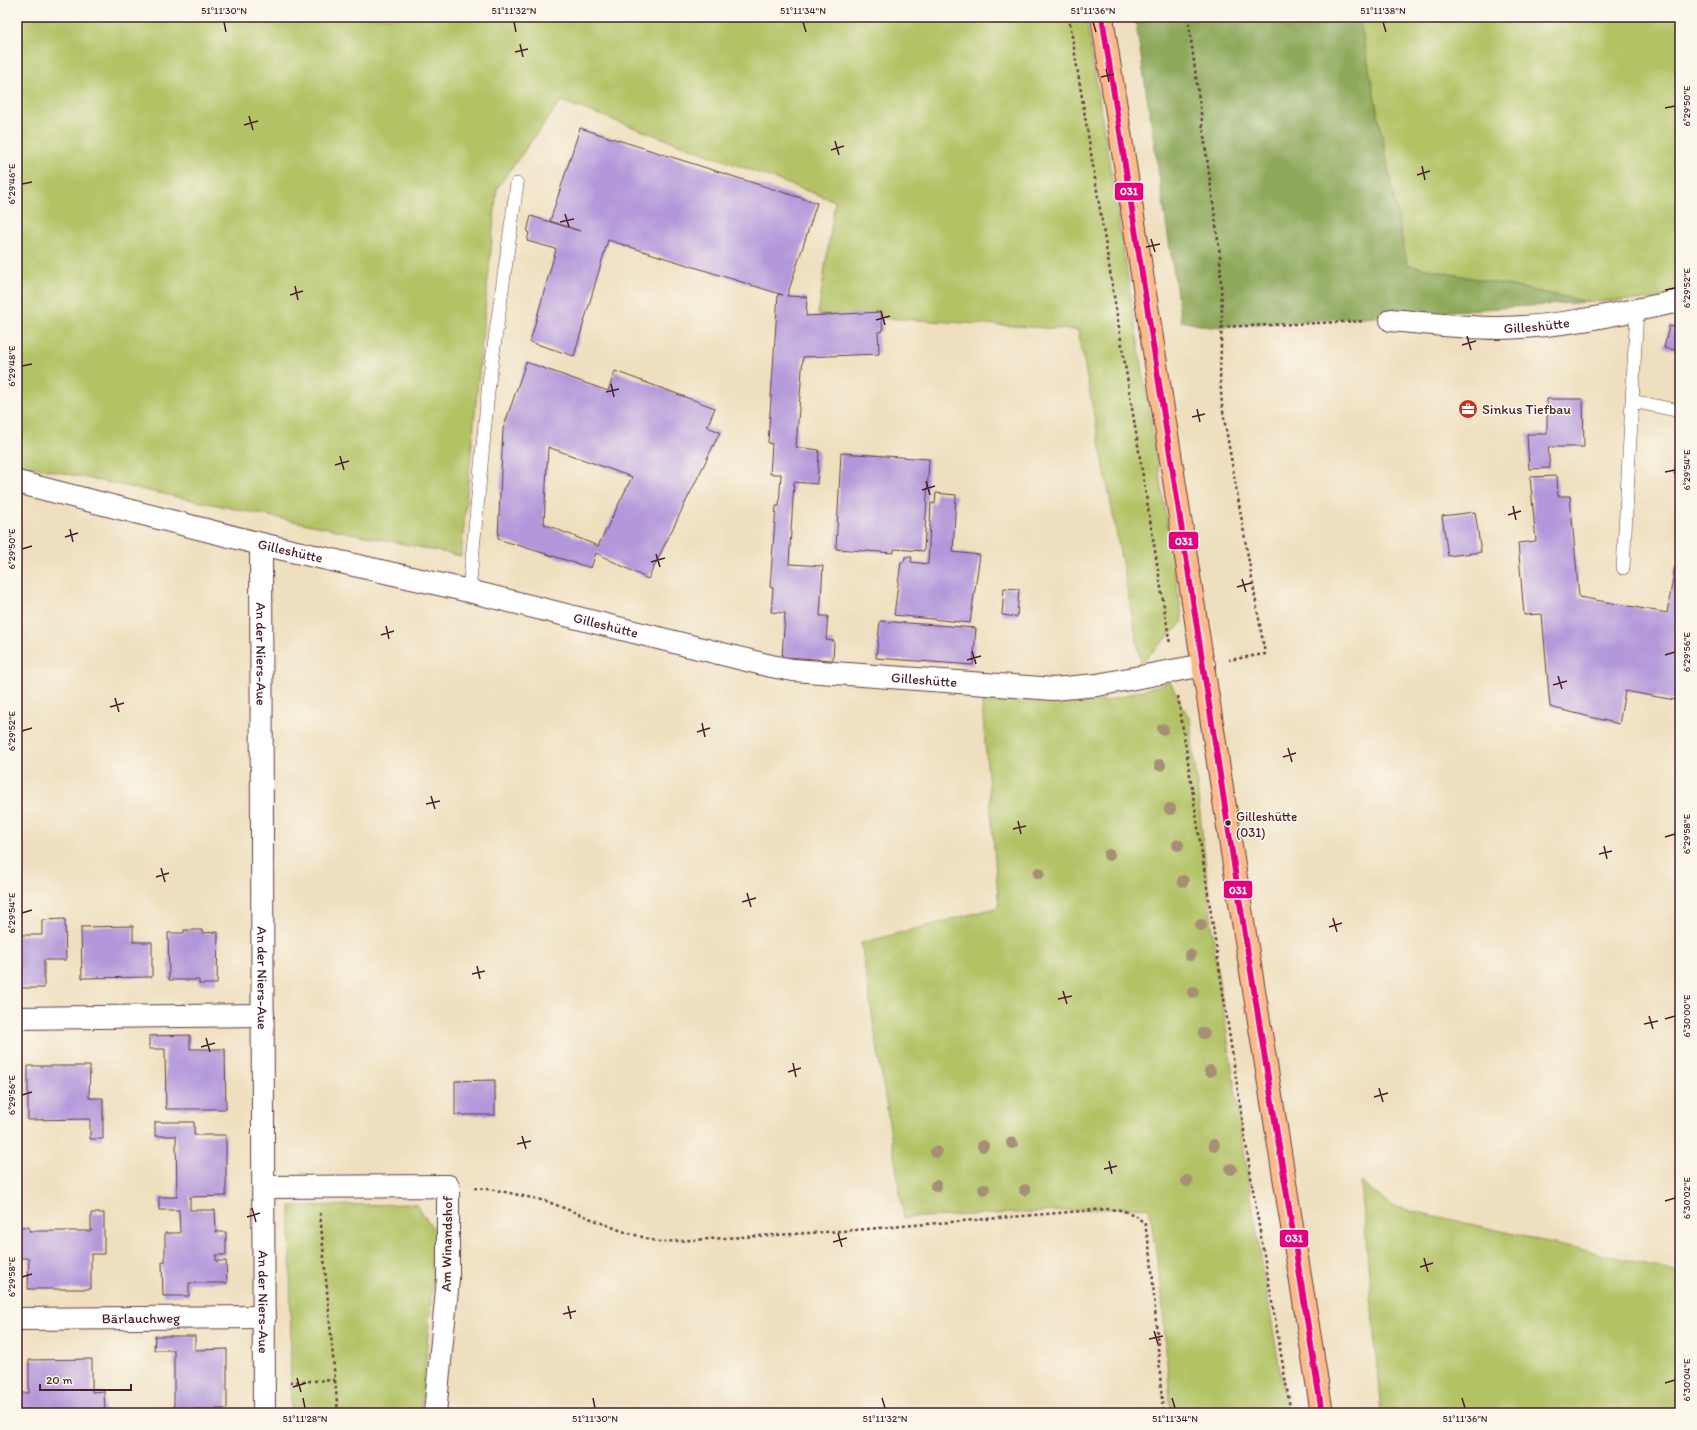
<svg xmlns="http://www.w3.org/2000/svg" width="1697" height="1430" viewBox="0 0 1697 1430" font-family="Itim,sans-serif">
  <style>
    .green { fill: #b2c265; stroke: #7e7048 }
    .forest { fill: #8da85a; stroke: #6c6442 }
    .building { fill: #b297da; fill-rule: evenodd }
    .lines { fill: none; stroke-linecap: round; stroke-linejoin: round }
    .lane-casing { stroke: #633c41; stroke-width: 14 }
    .street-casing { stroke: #633c41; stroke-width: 24 }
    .primary-casing { stroke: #633c41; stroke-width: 24 }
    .path { stroke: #633c41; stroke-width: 2.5; stroke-dasharray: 3 3; stroke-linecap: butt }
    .lane { stroke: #fff; stroke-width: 13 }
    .street { stroke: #fff; stroke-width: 22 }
    .primary { stroke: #fbbb8c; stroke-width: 22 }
    .bus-1-casing { stroke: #fbf7ec; stroke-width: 9 }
    .bus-1 { stroke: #e5007d; stroke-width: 6 }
    .tree { fill: #a59076 }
    .ticks { fill: none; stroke: #4a1f2b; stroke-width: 1.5 }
    .bus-dot { fill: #4a1f2b; stroke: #fbf7ec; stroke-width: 1.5 }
    .labels { text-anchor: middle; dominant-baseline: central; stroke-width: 3; stroke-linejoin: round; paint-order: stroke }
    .bus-label { font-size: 13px; fill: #4a1f2b; stroke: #fbf7ec; text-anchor: start }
    .street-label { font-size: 14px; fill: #4a1f2b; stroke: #fbf7ec }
    .poi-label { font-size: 14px; fill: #4a1f2b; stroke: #fbf7ec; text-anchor: start }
    .line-badge { stroke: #fbf7ec; stroke-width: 1.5 }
    .badge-label { font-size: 11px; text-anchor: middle; font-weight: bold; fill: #fff }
    .neatline { fill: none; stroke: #4a1f2b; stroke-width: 1.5 }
    .ticks-label { font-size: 10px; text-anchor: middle; fill: #4a1f2b }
  </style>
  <rect width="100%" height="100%" fill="#fbf7ec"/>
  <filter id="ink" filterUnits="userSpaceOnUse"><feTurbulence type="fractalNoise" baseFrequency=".025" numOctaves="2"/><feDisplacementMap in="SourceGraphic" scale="8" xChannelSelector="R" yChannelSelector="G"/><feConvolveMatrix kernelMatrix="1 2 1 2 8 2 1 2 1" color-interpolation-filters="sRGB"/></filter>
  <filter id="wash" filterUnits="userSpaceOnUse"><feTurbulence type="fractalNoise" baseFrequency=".012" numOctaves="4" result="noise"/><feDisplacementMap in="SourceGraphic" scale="16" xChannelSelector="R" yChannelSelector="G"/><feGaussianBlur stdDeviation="0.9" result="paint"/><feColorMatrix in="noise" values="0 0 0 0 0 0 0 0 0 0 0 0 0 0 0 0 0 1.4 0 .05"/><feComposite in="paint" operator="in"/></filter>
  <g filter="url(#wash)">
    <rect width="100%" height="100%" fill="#eedfbe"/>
    <path class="green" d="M17,17h1069l97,605 -42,41 -63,-333 -260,-16 17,-113 -274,-100 -64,87 -36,368 -442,-92 -2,-29z
      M1359,17h321v281l-90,4 -183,-37z
      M1170,682l20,38 25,234 36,243 36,216h-116l-10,-126 -12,-80 -245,11 -43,-275 138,-36 -18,-213 92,8 33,-1z
      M1361,1182l31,24 288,66v141h-299z
      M415,1204l22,29 -16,180h-130l-1,-207z"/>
    <path class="forest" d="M1135,17h224l48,248 183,37 -380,25 -29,-6z"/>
    <g id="blocks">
      <path class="building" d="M580,128l237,75 -30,93 20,1 -1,19 75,-4 2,19 -5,1 1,22 -76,3 -7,90 23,3 -2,34 -23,-2 -5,82 34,2 -3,50h8l-2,24 8,1 -1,19 -51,-3 3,-44 -14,-1 2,-24 -3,-1 6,-81h3l2,-32h-11l2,-30 -4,-1 10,-149 5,1 -175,-55 -34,116 -44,-14 26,-93 -29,-8 2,-8 -2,-1 4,-16 49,15 -30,-10z
        M1669,326l11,2v10l-3,12 -13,-2z
        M526,362l82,29 7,-20 100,37 -8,19 13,5 -72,147 -52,-26 -5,15 -93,-29 5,-110zM548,447l84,30 -34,69 -54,-22z
        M1547,399h36l1,48h-36l2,21 -21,1 -2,-35h20z
        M1679,443h1v32l-6,-1z
        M841,453l88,6 -5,92 -30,-2v4l-58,-4z
        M1557,476l1,20h12l9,101 88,16 8,-46 5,1v133l-55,-10 -6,33 -69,-17 -8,-93 -18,1 -6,-72 18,-2 -6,-64z
        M936,493l20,2 -3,57 27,3 -10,68 -76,-8 7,-53h3l1,-5h7l-1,5 17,2 3,-61 4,1z
        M1475,512l6,40 -33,4 -6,-40z
        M1004,588l15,1 -2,28 -15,-2z
        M880,621l96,7 -3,37 -97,-7z
        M65,919l1,41h-22v28h-27v-53h25v-15z
        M133,926v16h19v35l-70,1 -1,-51z
        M184,930h18v3l16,-1 -1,52h-18v-4h-30l-1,-47h16z
        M190,1035v14h35l1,60h-60l-1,-60h-16v-13z
        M28,1066h62l-1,32h14v41h-13v-20l-62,1z
        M495,1080v35h-40v-34z
        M155,1122h39v13h32v61l-36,1v13h25l1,22h10v23h-10v6h10l1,22h-38v13h-26l-1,-34h3v-29h15l-1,-23h-20v-13h18l-1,-61h-21z
        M91,1213h13v41h-13v35h-63l1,-31h-12v-31h12v4h62z
        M155,1336h40v14l32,-1v60h-32v4h-40v-3h19v-60h-20z
        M92,1359v33l12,-1 1,22h-88v-20h12v-33z"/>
    </g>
  </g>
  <g filter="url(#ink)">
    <use href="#blocks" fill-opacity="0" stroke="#633c41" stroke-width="1"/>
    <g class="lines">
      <g class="lane-casing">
        <path id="lane" d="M1632,401l48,10
          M1623,568l14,-259
          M469,591l20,-209 28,-198"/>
      </g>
      <g class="street-casing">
        <g id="street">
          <path id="s1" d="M1391,320c34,3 72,8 106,8 61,0 123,-15 183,-27"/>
          <path id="s2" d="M17,482l244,62 208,47 302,75 22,4 261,19 43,-4 107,-20"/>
          <path id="s3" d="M261,544l3,869"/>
          <path d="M17,1018l246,-3"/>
          <path d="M264,1187l184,-1v93l-13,134"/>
          <path id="s4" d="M17,1319l248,-2"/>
        </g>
      </g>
      <g class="primary-casing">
        <path id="primary" d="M1102,17l137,880 83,516"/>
      </g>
      <path class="path" d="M1069,17l101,627
        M1188,17l32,238 2,59 -2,62 2,30 43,248 -36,6
        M1221,327l144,-6
        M1178,696l75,494 38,223
        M474,1188l22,2 50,11 76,30 37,11 183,-11 263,-22 16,1 14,5 10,9 6,33 12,156
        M320,1213l18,200
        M290,1382l45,-2"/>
      <use href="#lane" class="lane"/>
      <use href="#street" class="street"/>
      <use href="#primary" class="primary"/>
      <g class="bus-1-casing">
        <path id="bus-1" d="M1102,17l137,880 83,516"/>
      </g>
      <use href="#bus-1" class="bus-1"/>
    </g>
    <g class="tree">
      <circle cx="1163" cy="729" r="6"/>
      <circle cx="1160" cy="765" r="6"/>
      <circle cx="1170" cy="809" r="6"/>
      <circle cx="1178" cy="845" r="6"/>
      <circle cx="1109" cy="855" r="6"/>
      <circle cx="1039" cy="873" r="6"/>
      <circle cx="1183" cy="881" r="6"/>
      <circle cx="1201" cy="925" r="6"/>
      <circle cx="1190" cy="955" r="6"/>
      <circle cx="1193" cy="992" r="6"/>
      <circle cx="1204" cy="1033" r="6"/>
      <circle cx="1210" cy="1071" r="6"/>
      <circle cx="1012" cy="1143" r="6"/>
      <circle cx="1214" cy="1145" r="6"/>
      <circle cx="983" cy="1146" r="6"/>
      <circle cx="936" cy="1152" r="6"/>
      <circle cx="1231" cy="1169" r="6"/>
      <circle cx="1187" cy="1181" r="6"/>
      <circle cx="936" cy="1186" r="6"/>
      <circle cx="984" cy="1189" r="6"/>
      <circle cx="1025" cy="1190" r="6"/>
    </g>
  </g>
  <path class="ticks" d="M224,22l2,10M514,22l2,10M803,22l3,10M1093,22l3,10M1383,22l3,10M520,44l3,13M515,52l13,-3M1106,69l3,13M1101,77l13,-3M1665,108l10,-2M249,116l4,14M244,125l14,-4M835,141l4,14M831,150l13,-4M1422,166l3,14M1417,175l13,-4M22,184l10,-2M565,214l4,13M560,222l14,-3M1151,239l4,13M1146,247l14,-3M295,286l3,14M1665,290l10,-2M290,295l13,-4M881,311l4,14M876,320l14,-4M1467,336l4,14M1462,345l14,-4M22,366l10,-2M611,384l3,13M606,392l13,-3M1197,409l3,13M1192,417l13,-3M340,456l4,14M335,465l14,-4M1665,472l10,-2M926,481l4,14M922,490l13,-4M1513,506l3,14M1508,515l13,-4M70,529l3,13M65,537l13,-4M22,549l10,-3M656,554l4,13M651,562l14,-4M1242,579l4,13M1237,587l14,-4M386,626l3,13M381,635l13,-4M972,651l4,13M1665,655l10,-3M967,660l14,-4M1558,676l4,13M1553,685l14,-4M115,698l4,14M110,707l14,-4M702,723l3,14M22,731l10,-3M697,732l13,-4M1288,748l4,14M1283,757l13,-4M431,796l4,13M426,804l14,-3M1018,821l3,13M1013,829l13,-3M1665,837l10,-3M1604,846l3,13M1599,854l13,-3M161,868l4,14M156,877l13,-4M747,893l4,14M742,902l14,-4M22,913l10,-3M1333,918l4,14M1329,927l13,-4M477,966l3,13M472,974l13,-3M1063,991l4,13M1058,999l14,-3M1649,1016l4,13M1665,1019l10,-3M1644,1024l14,-3M206,1038l4,14M201,1047l14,-4M793,1063l3,14M788,1072l13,-4M1379,1088l4,14M22,1095l10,-3M1374,1097l14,-4M522,1136l4,13M517,1144l14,-3M1109,1161l3,13M1104,1169l13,-3M1665,1201l10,-3M252,1208l4,14M247,1217l13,-4M838,1233l4,14M833,1242l14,-4M1424,1258l4,14M1420,1267l13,-4M22,1277l10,-3M568,1306l3,13M563,1314l13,-3M1154,1331l4,13M1149,1339l14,-3M297,1378l4,14M1665,1383l10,-3M293,1387l13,-4M303,1398l2,10M593,1398l2,10M882,1398l3,10M1172,1398l3,10M1462,1398l3,10"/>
  <defs>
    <g id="office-disc" transform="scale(1)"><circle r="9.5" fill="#c8321e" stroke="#fbf7ec"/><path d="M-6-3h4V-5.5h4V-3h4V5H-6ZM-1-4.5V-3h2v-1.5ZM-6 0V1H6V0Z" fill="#fff"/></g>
  </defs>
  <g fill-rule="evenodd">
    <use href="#office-disc" x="1468" y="409"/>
  </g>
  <circle class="bus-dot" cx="1228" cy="823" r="3.5"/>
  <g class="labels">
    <g class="bus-label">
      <text x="1236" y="816">Gilleshütte<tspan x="1236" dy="16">(031)</tspan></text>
    </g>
    <g class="street-label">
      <text stroke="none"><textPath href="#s1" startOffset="146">Gilleshütte</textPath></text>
      <text stroke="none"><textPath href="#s2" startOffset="282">Gilleshütte</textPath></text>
      <text stroke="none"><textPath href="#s2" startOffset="606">Gilleshütte</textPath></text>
      <text stroke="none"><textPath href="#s3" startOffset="110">An der Niers-Aue</textPath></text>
      <text stroke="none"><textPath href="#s2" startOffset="930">Gilleshütte</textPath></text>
      <text stroke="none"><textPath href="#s3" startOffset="434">An der Niers-Aue</textPath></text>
      <text transform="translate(447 1244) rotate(-89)">Am Winandshof</text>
      <text stroke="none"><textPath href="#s3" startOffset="758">An der Niers-Aue</textPath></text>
      <text stroke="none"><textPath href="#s4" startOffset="124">Bärlauchweg</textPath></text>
    </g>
    <g class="poi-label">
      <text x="1482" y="409">Sinkus Tiefbau</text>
    </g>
  </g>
  <g class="line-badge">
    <rect x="1114" y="182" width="30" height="19" rx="4" fill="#e5007d"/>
    <rect x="1168" y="531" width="31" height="19" rx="4" fill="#e5007d"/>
    <rect x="1223" y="880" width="30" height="19" rx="4" fill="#e5007d"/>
    <rect x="1279" y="1229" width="30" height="19" rx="4" fill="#e5007d"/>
  </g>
  <g class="badge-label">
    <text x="1129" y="195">031</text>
    <text x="1184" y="545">031</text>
    <text x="1238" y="894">031</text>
    <text x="1294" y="1242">031</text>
  </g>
  <rect width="1697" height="1430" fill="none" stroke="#fbf7ec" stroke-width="44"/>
  <path d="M40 1384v6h91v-6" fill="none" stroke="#4a1f2b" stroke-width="2"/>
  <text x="46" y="1384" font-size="12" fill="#4a1f2b" stroke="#fbf7ec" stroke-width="3" paint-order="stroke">20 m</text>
  <rect x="22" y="22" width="1653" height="1386" class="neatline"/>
  <g class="ticks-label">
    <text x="224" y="14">51°11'30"N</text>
    <text x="514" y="14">51°11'32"N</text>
    <text x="803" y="14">51°11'34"N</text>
    <text x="1093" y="14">51°11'36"N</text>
    <text x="1383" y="14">51°11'38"N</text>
    <text transform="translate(1686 106) rotate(-90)" y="4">6°29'50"E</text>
    <text transform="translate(11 184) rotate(-90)" y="4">6°29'46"E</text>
    <text transform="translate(1686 288) rotate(-90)" y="4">6°29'52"E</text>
    <text transform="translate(11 366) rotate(-90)" y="4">6°29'48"E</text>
    <text transform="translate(1686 470) rotate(-90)" y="4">6°29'54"E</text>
    <text transform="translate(11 549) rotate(-90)" y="4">6°29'50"E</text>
    <text transform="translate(1686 652) rotate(-90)" y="4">6°29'56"E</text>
    <text transform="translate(11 731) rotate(-90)" y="4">6°29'52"E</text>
    <text transform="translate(1686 834) rotate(-90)" y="4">6°29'58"E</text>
    <text transform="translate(11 913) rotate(-90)" y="4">6°29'54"E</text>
    <text transform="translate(1686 1016) rotate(-90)" y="4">6°30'00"E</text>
    <text transform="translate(11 1095) rotate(-90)" y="4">6°29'56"E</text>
    <text transform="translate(1686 1198) rotate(-90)" y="4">6°30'02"E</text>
    <text transform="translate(11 1277) rotate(-90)" y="4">6°29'58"E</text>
    <text transform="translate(1686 1380) rotate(-90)" y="4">6°30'04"E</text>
    <text x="305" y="1422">51°11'28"N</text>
    <text x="595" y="1422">51°11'30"N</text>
    <text x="885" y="1422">51°11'32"N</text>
    <text x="1175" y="1422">51°11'34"N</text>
    <text x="1465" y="1422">51°11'36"N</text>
  </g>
</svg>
